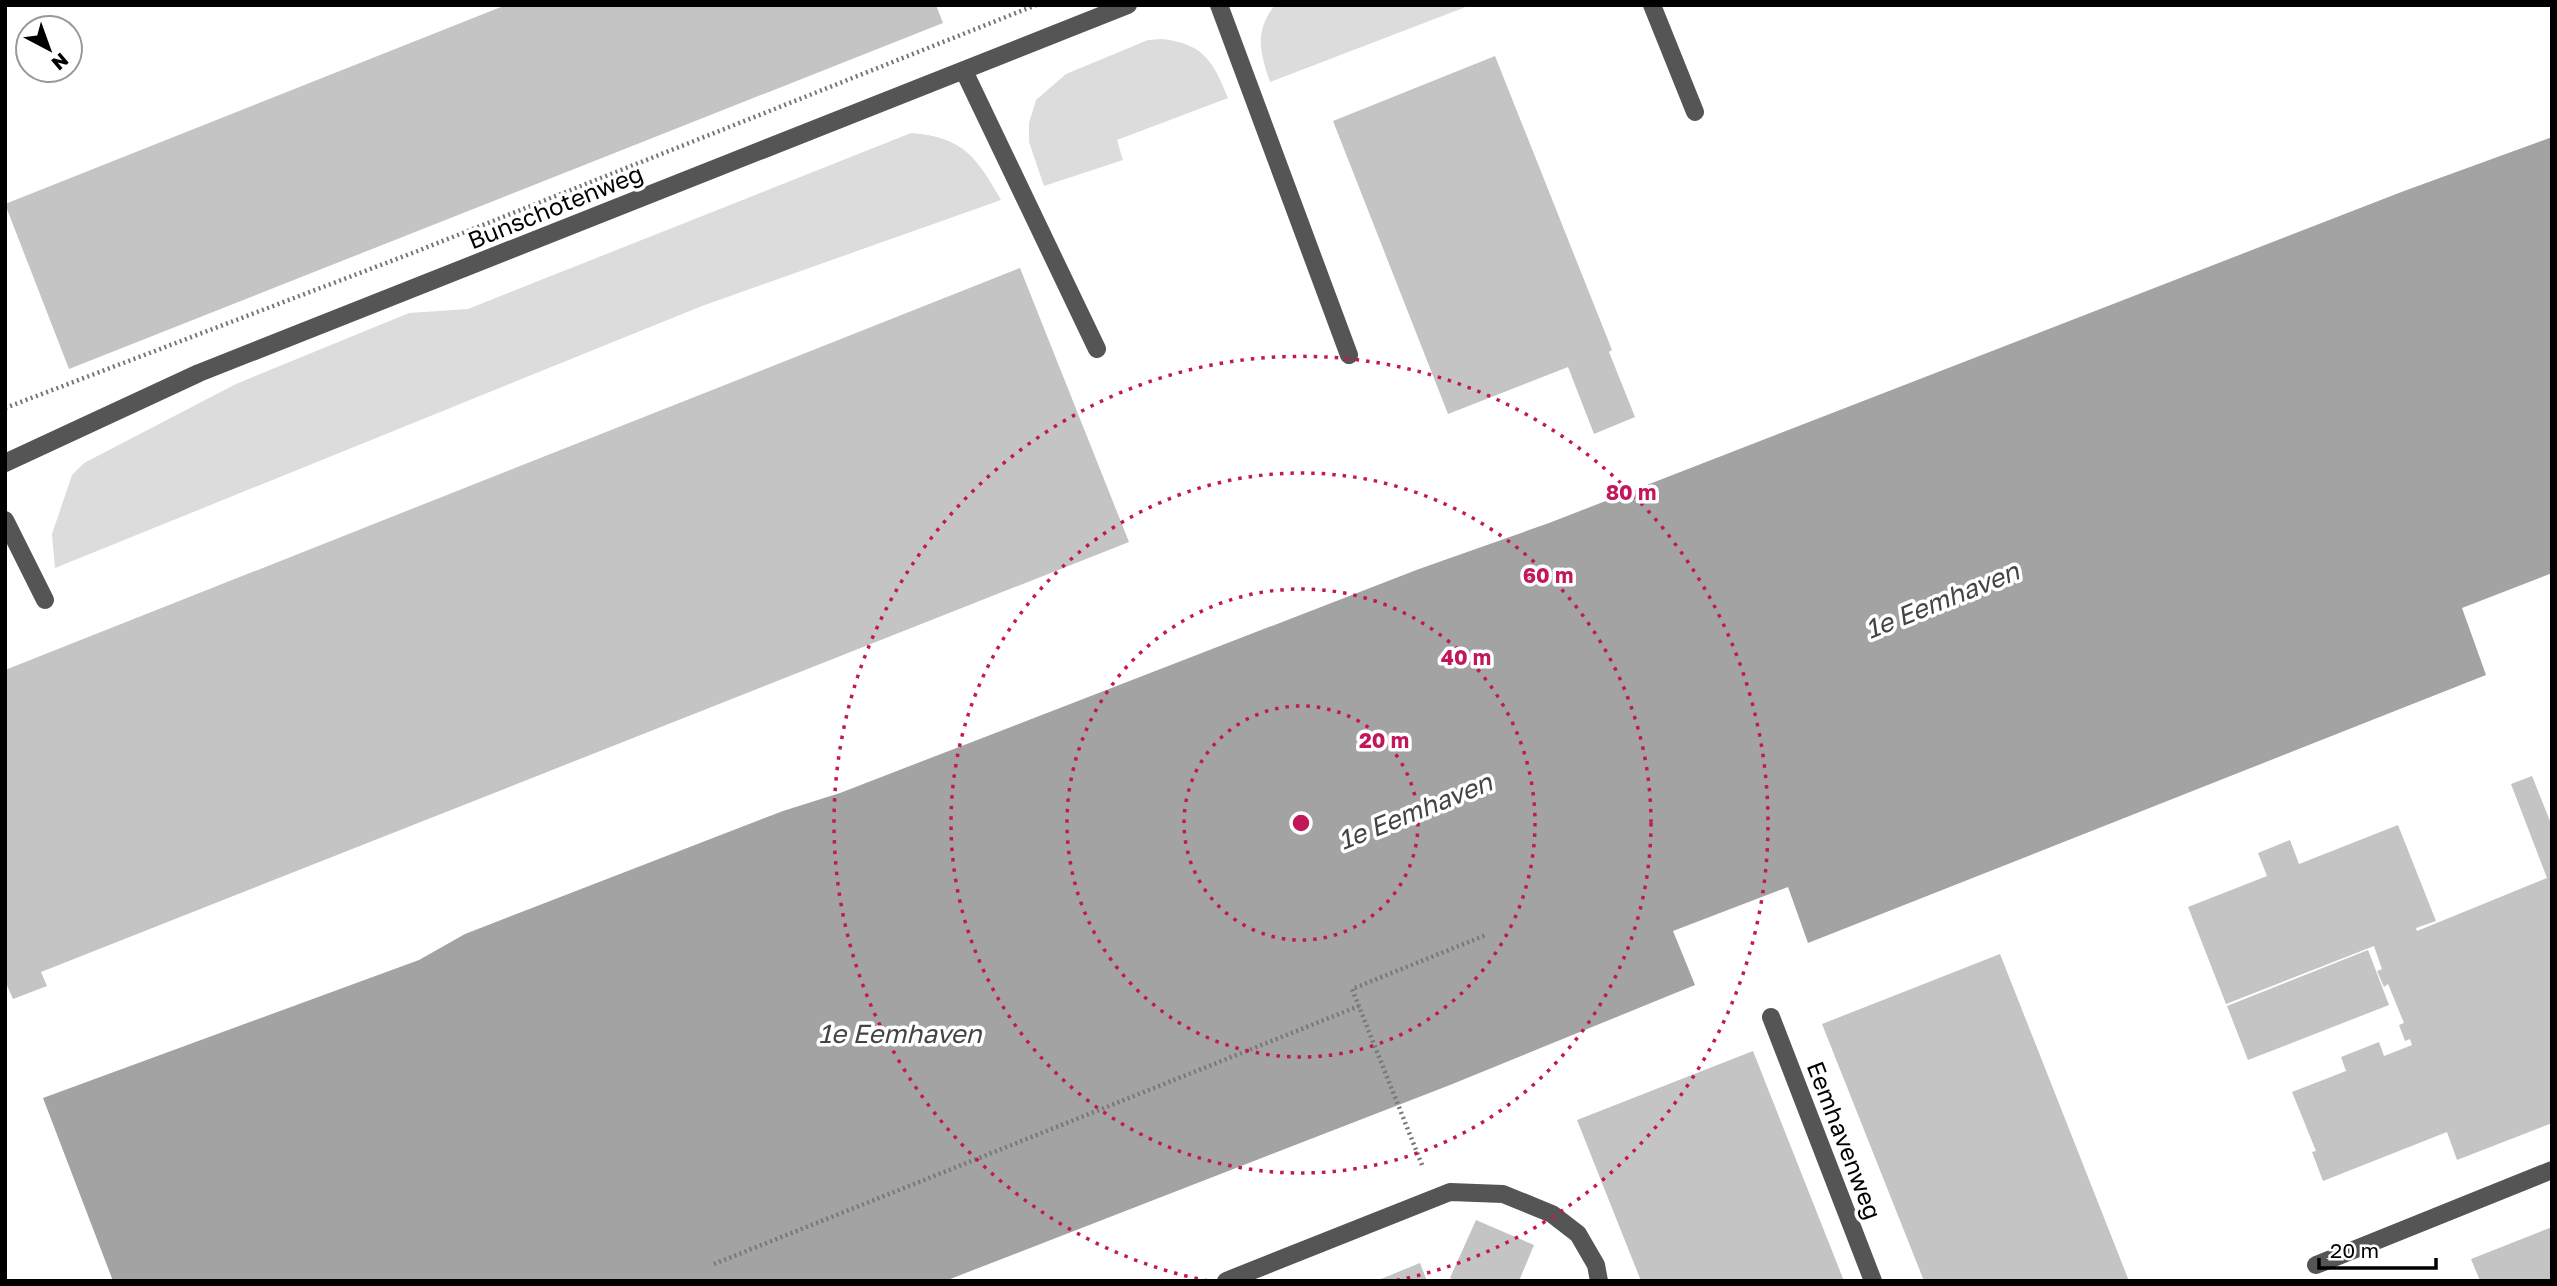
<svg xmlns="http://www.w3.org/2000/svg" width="2557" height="1286" viewBox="0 0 2557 1286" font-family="'Golos Text',sans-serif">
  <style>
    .green { fill: #dcdcdc }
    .water { fill: #a3a3a3 }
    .building { fill: #c4c4c4 }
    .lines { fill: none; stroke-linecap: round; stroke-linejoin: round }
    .path { stroke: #777; stroke-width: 4.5; stroke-dasharray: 2 3.5; stroke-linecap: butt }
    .minor { stroke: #555; stroke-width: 18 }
    .ring { fill: none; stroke: #c2185b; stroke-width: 3.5; stroke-dasharray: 3.5 7 }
    .labels { text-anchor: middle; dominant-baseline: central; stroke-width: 7; stroke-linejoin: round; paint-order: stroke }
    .street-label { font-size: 24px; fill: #000; stroke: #fff }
    .water-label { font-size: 26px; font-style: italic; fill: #444; stroke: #fff }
    .centre { fill: #c2185b; stroke: #fff; stroke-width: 3.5 }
    .ring-label { font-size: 21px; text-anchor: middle; font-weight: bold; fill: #c2185b; stroke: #fff; stroke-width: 7; stroke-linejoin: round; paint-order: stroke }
  </style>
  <rect width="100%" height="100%" fill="#fff"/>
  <path class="green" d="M1275,5h196l-201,77c-10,-29 -16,-51 5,-77z
    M1162,39c43,5 51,23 66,59l-111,42 6,20 -79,26 -15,-44v-19l7,-23 30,-26 82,-34z
    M911,133c53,4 66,25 90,67l-299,106 -647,262 -3,-34 20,-59 12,-12 152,-79 173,-71 59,-4z"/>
  <path class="water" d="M2552,137v436l-90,35 24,67 -678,268 -20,-56 -115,44 22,54 -245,100 -505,196h-832l-70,-183 376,-138 46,-26 318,-123 57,-18 579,-224 130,-46 855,-332z"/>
  <path class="building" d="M506,5h430l7,18 -874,346 -64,-165z
    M1495,56l117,294 -3,2 26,65 -41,17 -26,-67 -120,47 -115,-293z
    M1020,268l109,274 -1088,430 6,14 -34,13 -8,-18v-311z
    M2532,776l20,50v297l-95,37 -10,-28 -124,49 -11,-29 4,-1 -24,-59 54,-21 -5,-14 38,-15 5,14 28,-11 -2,-6 -5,2 -6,-16 5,-2 -16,-39 -4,3 -7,-16 5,-2 -8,-23 -148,58 -38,-97 79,-31 -9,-23 32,-13 9,24 99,-39 38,96 -20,7 1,3 130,-53 -36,-94z
    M2368,950l21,55 -141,55 -21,-54z
    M2000,954l129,327h-205l-102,-257z
    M1753,1051l91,230h-203l-64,-161z
    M1476,1220l58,25 -15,36h-62l-7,-3z
    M2552,1227v54h-72l-9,-22z
    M1420,1263l7,18h-51z"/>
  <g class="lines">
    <path class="path" d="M5,408l410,-156 621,-247
      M1422,1165l-70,-176 134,-54
      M714,1264l645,-258"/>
    <path class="minor" d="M1219,5l130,350
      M1652,5l43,107
      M964,71l133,278
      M5,463l194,-90 929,-368
      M5,520l40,80
      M1771,1017l102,264
      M2316,1265l236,-95
      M1226,1281l224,-89 53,2 49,20 26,20 18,31 3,16"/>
  </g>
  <g class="ring">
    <circle cx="1301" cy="823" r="117"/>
    <circle cx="1301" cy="823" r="234"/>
    <circle cx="1301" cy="823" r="350"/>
    <path d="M1208 1281A467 467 0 1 1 1394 1281"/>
  </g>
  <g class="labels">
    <g class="street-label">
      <text transform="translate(555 206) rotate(-22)">Bunschotenweg</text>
      <text transform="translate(1845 1140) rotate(69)">Eemhavenweg</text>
    </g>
    <g class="water-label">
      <text transform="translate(1942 600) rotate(-22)">1e Eemhaven</text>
      <text transform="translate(1415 811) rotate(-22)">1e Eemhaven</text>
      <text x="900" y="1033">1e Eemhaven</text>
    </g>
  </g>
  <circle cx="1301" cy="823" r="10" class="centre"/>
  <g class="ring-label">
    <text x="1631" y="500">80 m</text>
    <text x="1548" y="583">60 m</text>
    <text x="1466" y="665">40 m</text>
    <text x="1384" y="748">20 m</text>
  </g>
  <rect width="2557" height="1286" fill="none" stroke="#000000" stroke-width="14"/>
  <g transform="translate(49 49) rotate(139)"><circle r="33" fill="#ffffff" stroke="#999999" stroke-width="2"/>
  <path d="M0-5L12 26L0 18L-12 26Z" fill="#000000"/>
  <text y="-10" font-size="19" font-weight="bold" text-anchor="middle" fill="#000000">N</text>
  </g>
  <path d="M2319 1258v10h117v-10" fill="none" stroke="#000000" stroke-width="3.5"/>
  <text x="2330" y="1258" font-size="21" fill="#000000" stroke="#ffffff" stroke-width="5" paint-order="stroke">20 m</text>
</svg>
